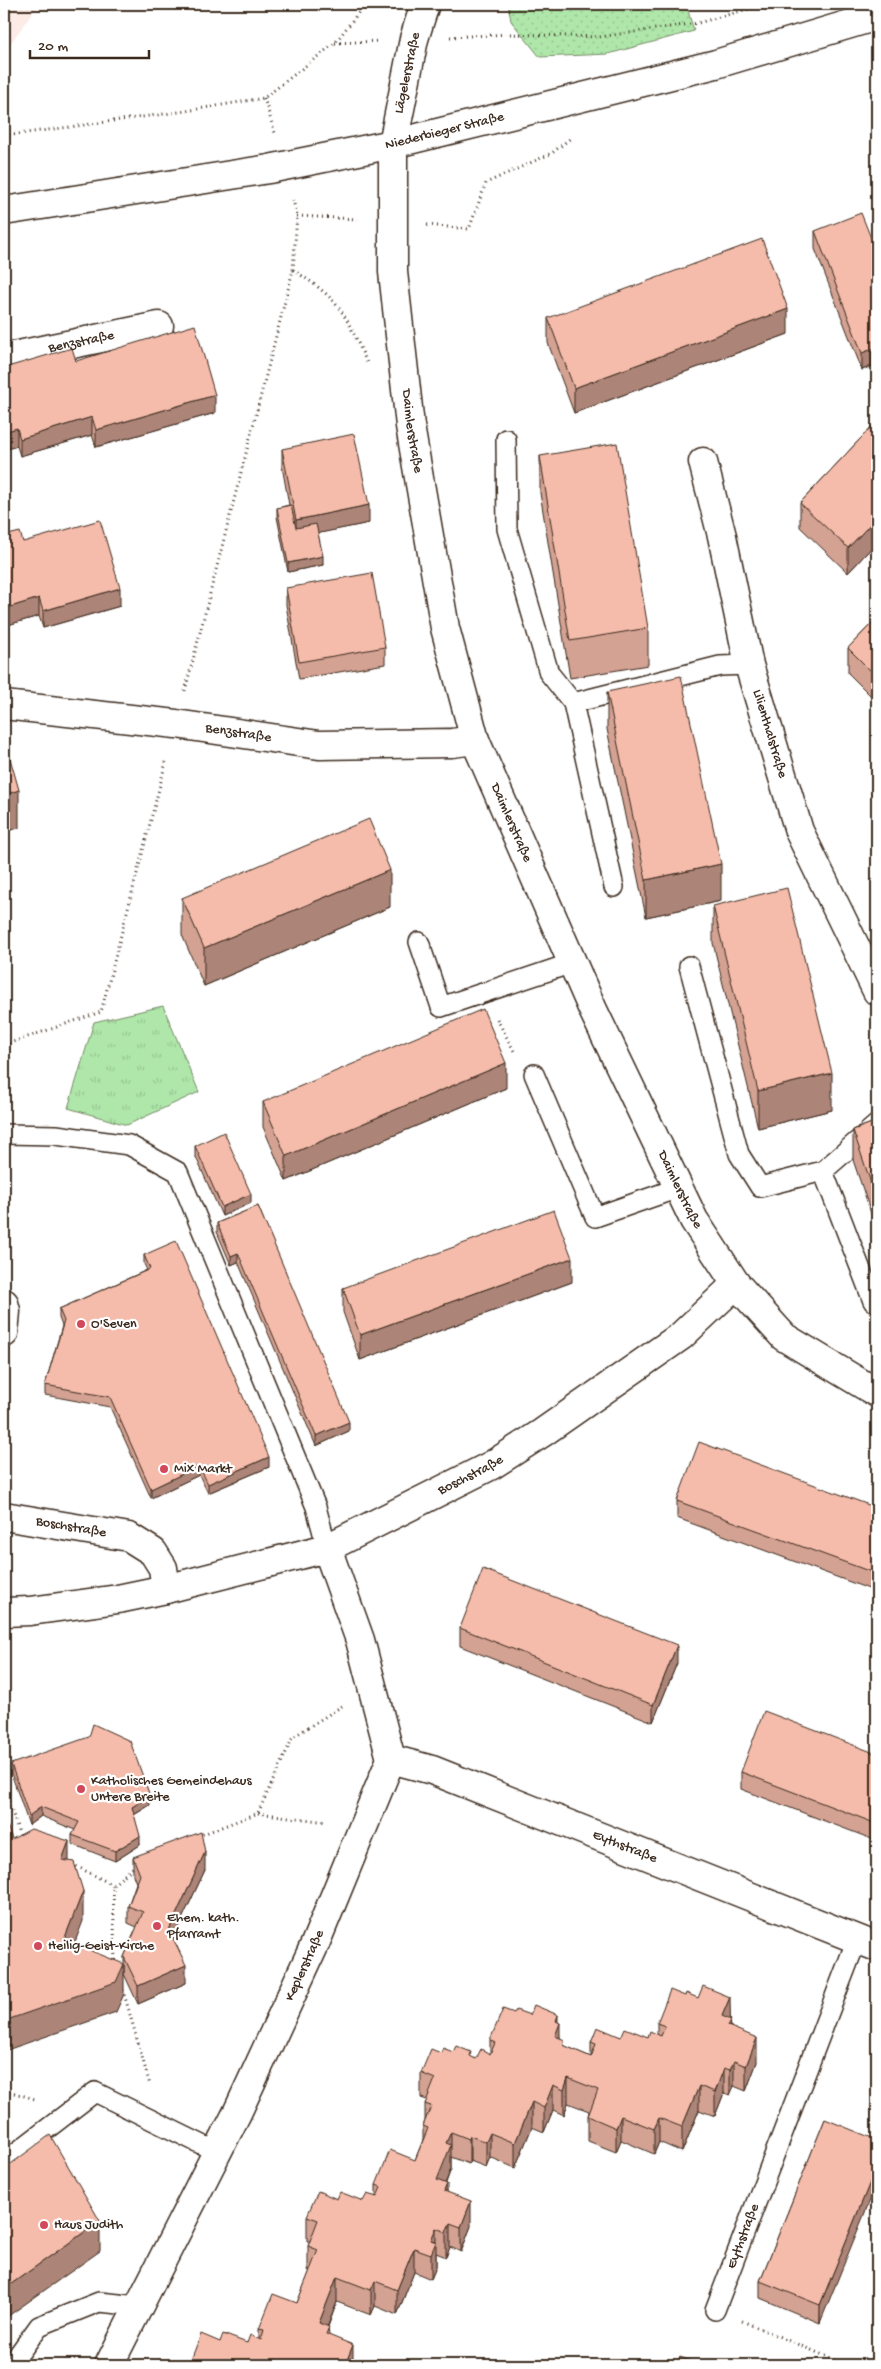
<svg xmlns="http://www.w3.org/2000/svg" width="881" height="2369" viewBox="0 0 881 2369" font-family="'Gochi Hand',sans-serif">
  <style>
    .built { fill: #fcebe6 }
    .grass { fill: url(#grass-dots); stroke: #758864 }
    .park { fill: url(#park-tufts); stroke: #758864 }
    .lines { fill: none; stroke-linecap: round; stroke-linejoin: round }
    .lane-casing { stroke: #3b2a1e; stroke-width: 22 }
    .street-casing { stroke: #3b2a1e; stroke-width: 31 }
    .secondary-casing { stroke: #3b2a1e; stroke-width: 31 }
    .path { stroke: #3b2a1e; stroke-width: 3; stroke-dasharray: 1 4; stroke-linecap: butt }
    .lane { stroke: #fff; stroke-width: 19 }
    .street { stroke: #fff; stroke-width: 28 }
    .secondary { stroke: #fff; stroke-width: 28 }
    .wall { fill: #d3a293; stroke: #3b2a1e }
    .shaded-wall { fill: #ac8478; stroke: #3b2a1e }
    .building { fill: #f5bcab; stroke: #3b2a1e }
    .poi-dot { fill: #d1495b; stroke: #fff; stroke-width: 2 }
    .labels { text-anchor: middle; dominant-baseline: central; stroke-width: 4.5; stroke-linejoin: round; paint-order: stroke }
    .street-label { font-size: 14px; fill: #3b2a1e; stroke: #fff }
    .poi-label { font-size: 14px; fill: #3b2a1e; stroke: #fff; text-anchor: start }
  </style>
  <defs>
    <pattern id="grass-dots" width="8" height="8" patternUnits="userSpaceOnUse" patternTransform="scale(1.25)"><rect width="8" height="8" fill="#afe7aa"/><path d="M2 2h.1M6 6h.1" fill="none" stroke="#97c692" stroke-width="1.8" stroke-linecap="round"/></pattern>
    <pattern id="park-tufts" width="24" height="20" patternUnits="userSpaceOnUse" patternTransform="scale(1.25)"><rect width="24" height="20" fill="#afe7aa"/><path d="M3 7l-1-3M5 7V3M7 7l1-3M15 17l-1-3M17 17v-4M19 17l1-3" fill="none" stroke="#97c692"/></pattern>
  </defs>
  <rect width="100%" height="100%" fill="#fff"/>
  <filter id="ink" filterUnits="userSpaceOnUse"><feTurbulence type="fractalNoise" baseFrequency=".02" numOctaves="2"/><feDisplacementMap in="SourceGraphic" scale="10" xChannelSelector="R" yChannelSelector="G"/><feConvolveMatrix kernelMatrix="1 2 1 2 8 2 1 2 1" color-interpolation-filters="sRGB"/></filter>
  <g filter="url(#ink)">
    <path class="built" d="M4,4H39L4,52Z"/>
    <path class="grass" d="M508,4H686L694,31L608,54L540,57L511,21Z"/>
    <path class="park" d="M163,1006L199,1092L127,1125L68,1108L94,1022Z"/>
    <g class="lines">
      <g class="lane-casing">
        <g id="lane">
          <path d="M506,439L507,529L549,673L573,703"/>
          <path d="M614,887L573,703L720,666L749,665"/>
          <path d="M419,942L441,1007L572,963"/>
          <path d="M689,966L739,1154L760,1187L823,1171L877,1124"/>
          <path d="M534,1074L595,1217L678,1188"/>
          <path d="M4,1134L56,1135L129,1145L178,1172L316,1507L327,1548"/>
          <path d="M823,1171L873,1301"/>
          <path d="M4,2162L95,2092L217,2152"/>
          <path id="s1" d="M715,2310L857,1939"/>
          <path d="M17,2365L18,2355L39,2326L99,2302L139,2306"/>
        </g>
      </g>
      <g class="street-casing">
        <g id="street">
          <path id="s2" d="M425,4L414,39L393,144V272L410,426L445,628L475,740L593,1010L694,1220L736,1284L784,1337L877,1393"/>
          <path id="s3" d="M4,358L159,326"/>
          <path id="s4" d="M703,462L722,536L749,665L799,831L877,991"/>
          <path id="s5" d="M4,705L176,724L319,745L452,743L475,740"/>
          <path d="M4,1303L6,1311L4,1333"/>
          <path id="s6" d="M4,1516L129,1537L153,1552L163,1568L166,1589"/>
          <path id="s7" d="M4,1612L30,1611L118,1599L166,1589L327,1548L492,1465L542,1433L681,1336L736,1284"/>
          <path id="s8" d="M391,1759L432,1770L877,1947"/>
          <path id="s9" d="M109,2365L237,2113L315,1944L391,1759L360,1640L327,1548"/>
        </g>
      </g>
      <g class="secondary-casing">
        <g id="secondary">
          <path id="s10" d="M4,211L269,169L393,144L716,64L877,16"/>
        </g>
      </g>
      <path class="path" d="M450,37L510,34L599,37L698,23L766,4
        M335,43L379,41
        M264,98L275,133
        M4,136L186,111L264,98L335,43L365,4
        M297,216L359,219
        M427,225L469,229L486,183L552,153L572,137
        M293,270C340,299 345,313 367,363
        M185,691L293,270L297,216L293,200
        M497,1019L514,1051
        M4,1045L101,1012L167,758
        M4,1787L20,1836L22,1837
        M258,1813L327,1822
        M198,1836L258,1813L293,1737L342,1706
        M72,1864L113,1885L115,1963
        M113,1885L136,1865
        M123,1990L150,2085
        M4,2094L14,2093L35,2099
        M742,2321L847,2365"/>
      <use href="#lane" class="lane"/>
      <use href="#street" class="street"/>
      <use href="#secondary" class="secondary"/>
    </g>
    <path class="wall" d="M815,231L877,253V364L862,370L815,249Z
      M548,318L788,334L574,413L548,343Z
      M76,361L215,413L96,447L92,435L20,456L17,446L4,450V368Z
      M877,421V542L848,573L800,527V503Z
      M282,449L369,523L318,533L323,565L288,572L277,517V508L289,505L282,466Z
      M540,456L648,628V665L570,678L540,493Z
      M4,536L23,542L120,606L43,628L39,616L4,626Z
      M286,588L385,647V664L299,679L286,605Z
      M877,618V702L848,673V648Z
      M607,692L721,901L646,917L607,729Z
      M182,898L390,907L204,986L182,935Z
      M713,906L832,1110L758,1128L713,943Z
      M506,1088L286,1181L263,1127V1102Z
      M877,1121V1231L853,1160V1130Z
      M195,1146L251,1203L222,1216L195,1155Z
      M258,1206L349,1431L316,1446L238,1262L231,1265L217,1232V1223Z
      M144,1255L269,1467L208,1493L199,1475L151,1498L110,1407L45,1395V1385L62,1326L59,1318V1309L147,1270L144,1264Z
      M572,1282L360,1360L343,1312V1288Z
      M677,1501L877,1508V1592L677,1518Z
      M460,1628L677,1663L653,1722L460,1646Z
      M877,1754V1841L741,1789V1772Z
      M11,1764L150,1805L134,1815L140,1845L115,1861L72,1844V1835L75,1830L41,1816L29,1825L11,1773Z
      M133,1857L205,1870L173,1938L186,1983L138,2004L124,1974V1957L137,1927L128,1923V1906L136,1883L133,1875Z
      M514,2013L530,2015L558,2022L560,2038L565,2046L591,2057V2042L621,2037H648L657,2034V2023L730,2020L731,2027L757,2062L746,2091L734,2086L730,2095L724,2093L715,2116L699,2110L682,2152L659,2142L654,2154L621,2140L616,2152L588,2141V2116L589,2111L568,2103L564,2115L553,2110L544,2132L532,2127L515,2168L490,2157L486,2167L470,2161L469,2164L451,2157V2169L446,2183L447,2192L471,2226L461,2252L450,2247L446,2257L436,2253V2267L431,2279L414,2272L397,2315L375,2306L371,2315L337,2302L328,2327L329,2335L353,2365H191V2360L220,2342L247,2343L259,2339V2329L297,2303L310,2271H308V2246L310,2241H307V2216L337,2199L363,2201L376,2197V2185L415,2160L423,2140V2126L425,2121V2104L427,2100L421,2098V2073L441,2053L453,2052L476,2059L490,2053V2040Z
      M825,2119L820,2323L760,2298V2281Z"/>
    <path class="shaded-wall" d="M788,309V334L574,413V388Z
      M877,347V364L862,370V353Z
      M215,395V413L96,447V430Z
      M92,417V435L20,456V439Z
      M17,428V446L4,450V432Z
      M369,505V523L296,538V520Z
      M877,517V542L848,573V548Z
      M323,556V565L288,572V563Z
      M120,588V606L43,628V611Z
      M39,598V616L4,626V609Z
      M19,790V828L4,832V795Z
      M721,864V901L646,917V880Z
      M390,870V907L204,986V948Z
      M506,1063V1088L286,1181V1156Z
      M832,1073V1110L758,1128V1091Z
      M251,1194V1203L222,1216V1207Z
      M238,1253V1262L231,1265V1256Z
      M572,1258V1282L360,1360V1335Z
      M349,1422V1431L316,1446V1436Z
      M269,1457V1467L208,1493V1484Z
      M199,1466V1475L151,1498V1489Z
      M677,1645V1663L653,1722V1705Z
      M150,1796V1805L132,1816V1807Z
      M41,1807V1816L29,1825V1816Z
      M140,1836V1845L115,1861V1851Z
      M69,1841V1872L62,1860Z
      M205,1852V1870L169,1947V1930Z
      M83,1891V1921L64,1971V1940Z
      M124,1964V1994L116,2012L4,2051V2021Z
      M186,1965V1983L138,2004V1986Z
      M730,1997L731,2045L722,2016Z
      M558,2015V2027L560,2023V2048L555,2060L556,2021Z
      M757,2038V2062L746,2091V2066Z
      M734,2061V2086L730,2095V2070Z
      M724,2068V2093L715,2116V2092Z
      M568,2078V2103L564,2115V2090Z
      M553,2085V2110L544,2132V2108Z
      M699,2086V2110L682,2152V2127Z
      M532,2102V2127L515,2168V2143Z
      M621,2116V2140L616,2152V2128Z
      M659,2118V2142L654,2154V2129Z
      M451,2132V2169L437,2204V2180L446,2143Z
      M490,2133V2157L486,2167V2142Z
      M470,2136V2161L469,2164V2139Z
      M877,2165V2183L820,2323V2305Z
      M447,2184V2208L444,2191Z
      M471,2201V2226L461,2252V2227Z
      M100,2221V2251L4,2319V2289Z
      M450,2223V2247L446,2257V2232Z
      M436,2228V2267L431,2279V2240Z
      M414,2248V2272L397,2315V2290Z
      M337,2277V2302L319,2348V2323Z
      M375,2281V2306L371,2315V2290Z
      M353,2345V2365H345Z"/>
    <path class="building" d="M861,213L877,253V347L862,353L815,231Z
      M762,239L788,309L574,388L548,318Z
      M195,325L215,395L96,430L92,417L20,439L17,428L4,432V368L72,348L76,361Z
      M877,421V517L848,548L800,503Z
      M354,434L369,505L296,520L282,449Z
      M617,443L648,628L570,641L540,456Z
      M291,505L296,528L316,524L323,556L288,563L277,508Z
      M100,520L120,588L43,611L39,598L4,609V536L20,532L23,542Z
      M372,573L385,647L299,662L286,588Z
      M877,618V677L848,648Z
      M681,676L721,864L646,880L607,692Z
      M4,737L19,790L4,795Z
      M369,819L390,870L204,948L182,898Z
      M787,888L832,1073L758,1091L713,906Z
      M483,1009L506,1063L286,1156L263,1102Z
      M877,1121V1201L853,1130Z
      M224,1132L251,1194L222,1207L195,1146Z
      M258,1206L349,1422L316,1436L238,1253L231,1256L217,1223Z
      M554,1210L572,1258L360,1335L343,1288Z
      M176,1241L269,1457L208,1484L199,1466L151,1489L110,1397L45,1385L64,1321L59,1309L150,1269L144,1255Z
      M699,1442L877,1508V1574L677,1501Z
      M483,1569L677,1645L653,1705L460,1628Z
      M764,1711L877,1754V1824L741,1772Z
      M93,1724L130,1741L150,1796L132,1807L140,1836L115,1851L72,1835L79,1822L41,1807L29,1816L11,1764L89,1737Z
      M4,1817L12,1839L31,1829L69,1841L62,1860L74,1862L83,1891L64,1940L124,1964L116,1982L4,2021Z
      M201,1832L205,1852L169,1930L186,1965L138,1986L124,1957L143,1912L128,1906L140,1875L133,1857Z
      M703,1986L730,1997L722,2016L731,2020L728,2026L757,2038L746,2066L734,2061L730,2070L724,2068L715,2092L699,2086L682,2127L659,2118L654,2129L621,2116L616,2128L588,2116L598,2090L568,2078L564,2090L553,2085L544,2108L532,2102L515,2143L490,2133L486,2142L470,2136L469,2139L451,2132L446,2143L451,2145L437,2180L447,2184L444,2191L471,2201L461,2227L450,2223L446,2232L436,2228L431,2240L436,2242L431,2254L414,2248L397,2290L375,2281L371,2290L337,2277L319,2323L329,2327L326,2334L353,2345L345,2365H203L191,2360L201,2334L220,2342L223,2334L247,2343L250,2335L261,2340L264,2330L259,2329L273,2294L297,2303L318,2250L308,2246L318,2220L307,2216L318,2191L337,2199L340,2192L363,2201L367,2194L377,2197L381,2187L376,2185L390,2150L415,2160L428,2128L423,2126L431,2106L425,2104L435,2079L421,2073L431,2049L441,2053L443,2048L453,2052L456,2046L471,2052L470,2056L476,2059L481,2049L490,2054L495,2043L490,2040L503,2009L514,2013L516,2010L530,2015L534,2005L558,2015L556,2021L560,2023L555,2036L565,2040L563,2045L591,2057L596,2044L591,2042L597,2027L621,2037L625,2028L648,2037L650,2031L661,2036L665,2026L657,2023L670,1990L685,1996L686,1993L698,1998Z
      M825,2119L877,2140V2165L820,2305L760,2281Z
      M50,2135L100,2221L4,2289V2169Z
      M680,2357L701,2365H676Z"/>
  </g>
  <g class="poi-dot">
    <circle cx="81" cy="1324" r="5"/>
    <circle cx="164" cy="1469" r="5"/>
    <circle cx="81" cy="1789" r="5"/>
    <circle cx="157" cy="1926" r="5"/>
    <circle cx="38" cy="1946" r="5"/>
    <circle cx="44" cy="2225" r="5"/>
  </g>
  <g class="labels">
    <g class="street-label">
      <text transform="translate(408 73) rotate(-78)">Lägelerstraße</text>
      <text stroke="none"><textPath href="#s10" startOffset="448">Niederbieger Straße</textPath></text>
      <text stroke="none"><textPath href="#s3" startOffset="79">Benzstraße</textPath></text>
      <text stroke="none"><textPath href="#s2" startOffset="432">Daimlerstraße</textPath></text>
      <text stroke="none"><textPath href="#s5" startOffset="236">Benzstraße</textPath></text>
      <text stroke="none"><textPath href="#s4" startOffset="280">Lilienthalstraße</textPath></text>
      <text stroke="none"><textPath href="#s2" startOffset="838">Daimlerstraße</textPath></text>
      <text stroke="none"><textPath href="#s2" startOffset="1242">Daimlerstraße</textPath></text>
      <text stroke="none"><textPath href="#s7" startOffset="491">Boschstraße</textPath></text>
      <text stroke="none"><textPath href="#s6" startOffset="68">Boschstraße</textPath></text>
      <text stroke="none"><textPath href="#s8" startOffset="250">Eythstraße</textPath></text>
      <text stroke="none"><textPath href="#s9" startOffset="445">Keplerstraße</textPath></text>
      <text stroke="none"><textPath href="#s1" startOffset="79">Eythstraße</textPath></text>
    </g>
    <g class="poi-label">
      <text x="91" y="1324">O'Seven</text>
      <text x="174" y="1469">Mix Markt</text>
      <text x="91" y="1781">Katholisches Gemeindehaus<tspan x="91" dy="16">Untere Breite</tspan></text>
      <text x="167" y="1918">Ehem. kath.<tspan x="167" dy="16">Pfarramt</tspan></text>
      <text x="48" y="1946">Heilig-Geist-Kirche</text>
      <text x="54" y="2225">Haus Judith</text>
    </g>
  </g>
  <rect width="881" height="2369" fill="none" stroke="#fff" stroke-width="20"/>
  <rect x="10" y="10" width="861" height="2349" fill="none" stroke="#3b2a1e" stroke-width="2" filter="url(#ink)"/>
  <path d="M30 50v8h119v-8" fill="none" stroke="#3b2a1e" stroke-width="2.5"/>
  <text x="38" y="50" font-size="15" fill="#3b2a1e" stroke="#ffffff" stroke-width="4" paint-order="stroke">20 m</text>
</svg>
